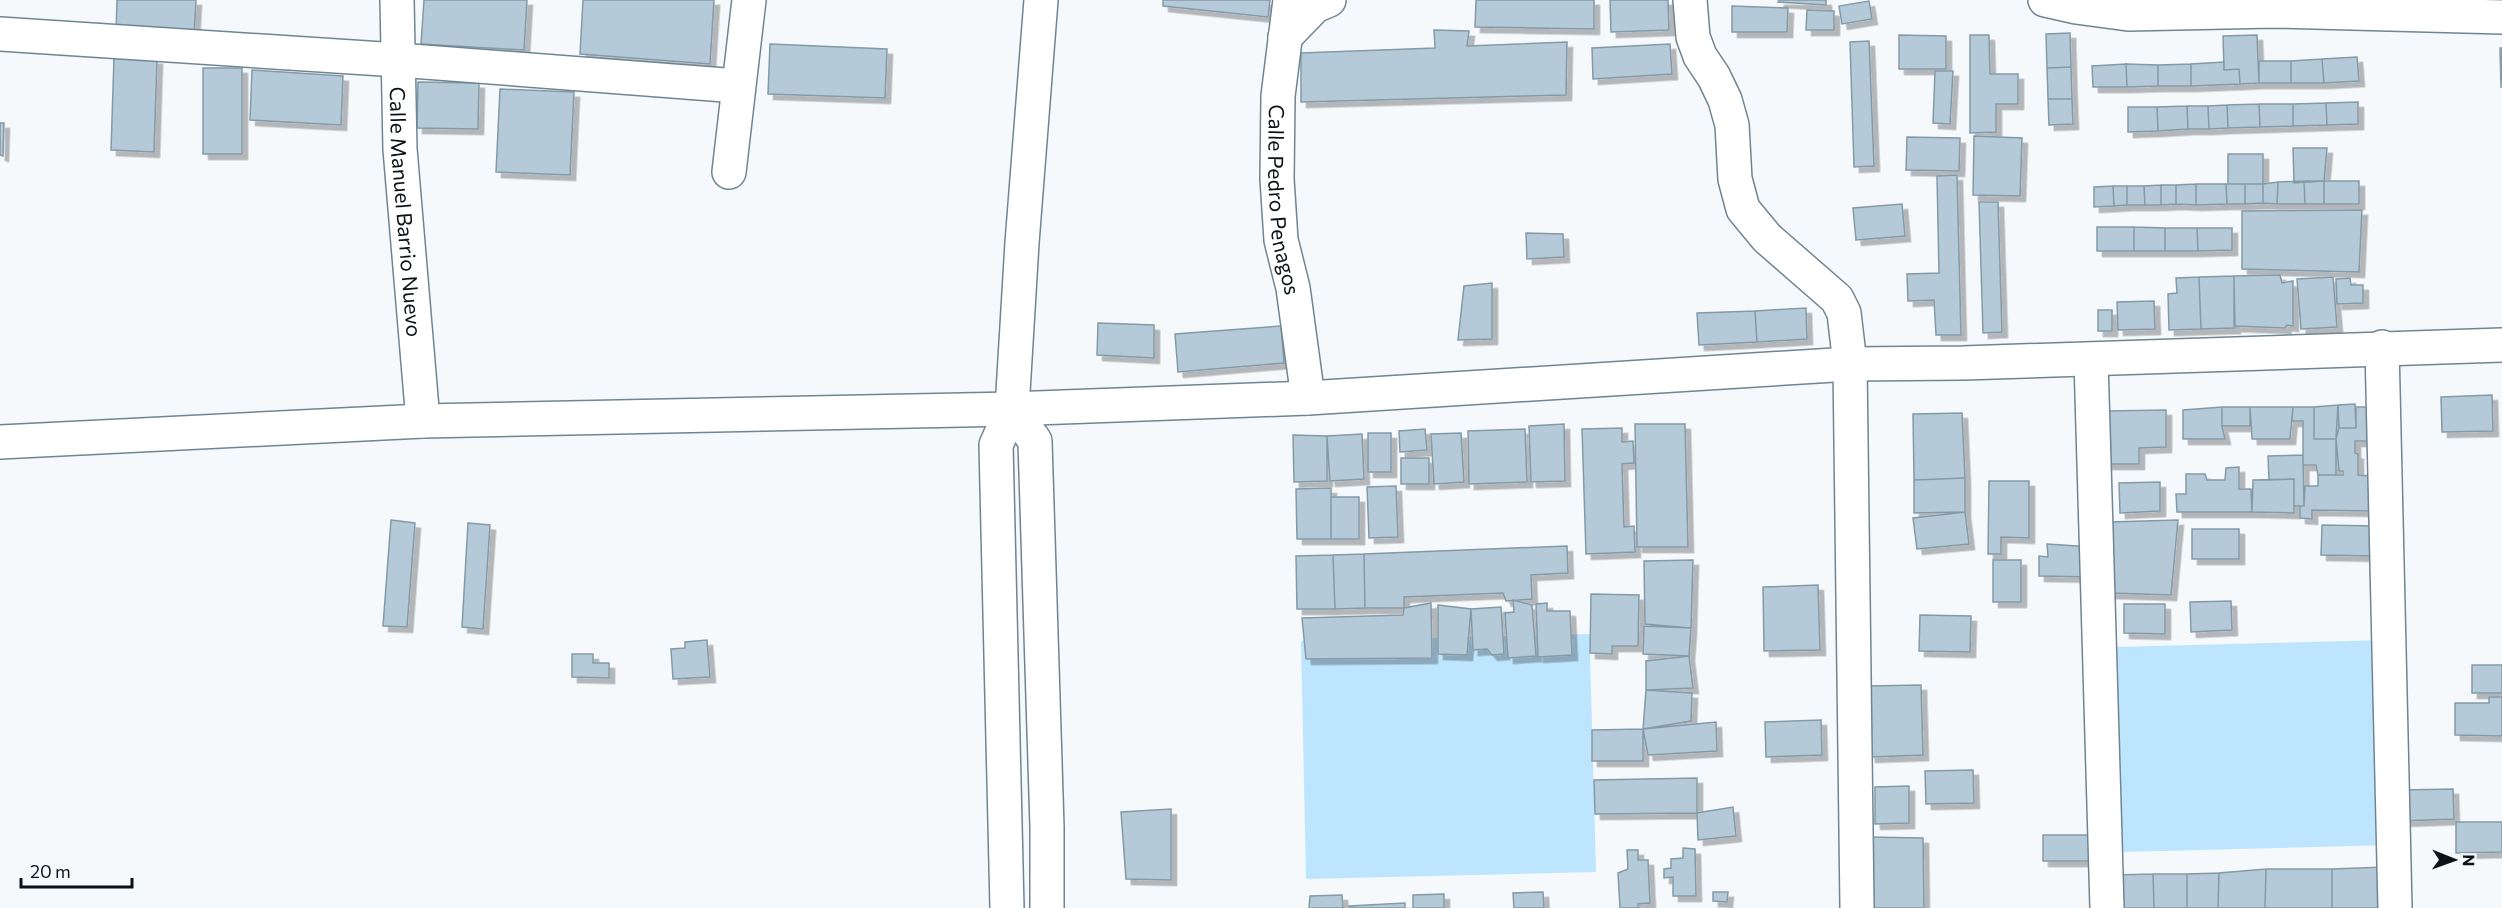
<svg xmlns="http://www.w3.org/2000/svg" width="2502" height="908" viewBox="0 0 2502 908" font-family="Commissioner,sans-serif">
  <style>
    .green { fill: #bde6fe }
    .building { fill: #b4cad8; stroke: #859aa7; stroke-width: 1.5; filter: url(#shadow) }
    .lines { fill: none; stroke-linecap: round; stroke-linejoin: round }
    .minor-casing { stroke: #708591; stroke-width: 36 }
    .minor { stroke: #fff; stroke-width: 33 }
    .labels { text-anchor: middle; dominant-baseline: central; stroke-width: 6; stroke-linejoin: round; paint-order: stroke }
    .street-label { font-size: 21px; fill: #0b1317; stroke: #f5f9fc }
  </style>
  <defs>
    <filter id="shadow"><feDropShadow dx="5.5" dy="5.5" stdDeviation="0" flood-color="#0004"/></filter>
  </defs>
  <rect width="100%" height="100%" fill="#f5f9fc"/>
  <path class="green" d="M1591,634L1590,653L1596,872L1306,879L1301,641Z
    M2387,640L2392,845L2122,852L2116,647Z"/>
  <path class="building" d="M117,0H196L194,37L116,35Z
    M424,0H527L524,50L421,44Z
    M583,0H714L710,64L580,54Z
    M1163,0H1270L1268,17L1163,6Z
    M1476,0H1594V29L1475,27Z
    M1610,0H1668L1669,30L1611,32Z
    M1779,0H1826V5L1778,2Z
    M1869,1L1872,19L1842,24L1839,6Z
    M1732,6L1788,8L1787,32H1732Z
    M1807,10L1834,11V30H1806Z
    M1434,30L1469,31L1467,46L1567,42L1566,95L1301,102V53L1435,48Z
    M2070,33L2071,67L2047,68L2046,34Z
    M1899,35L1946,36V69H1899Z
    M1970,35H1989L1990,74H2018V104H1996V132L1970,133Z
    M2257,35L2259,83L2240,84L2239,69L2224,70L2223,36Z
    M1869,41L1874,166L1854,167L1850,42Z
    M770,44L887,49L885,98L768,94Z
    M1670,44L1672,74L1593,79L1592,48Z
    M2500,48H2502L2501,88Z
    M2357,57L2359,81L2324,83L2322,59Z
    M114,58L157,59L154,152L111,150Z
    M2322,59L2324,83H2291V61Z
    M2259,61H2291V83H2259Z
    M2224,62V70L2239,69L2240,84L2191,86V64Z
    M2126,64L2127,87H2093L2092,66Z
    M2126,64L2158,65V86L2127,87Z
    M2191,64V86H2158V65Z
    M2071,67L2072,99H2048L2047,68Z
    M203,68H242V154H203Z
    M252,70L343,76L341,125L250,120Z
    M1935,71H1953L1950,124L1933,123Z
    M418,82L479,83L478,129L417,128Z
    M500,89L574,92L570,175L496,172Z
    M2048,99H2072L2073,124L2049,125Z
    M2358,102V124L2327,125L2326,103Z
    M2326,103L2327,125L2293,126V104Z
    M2259,104H2293V126L2260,127Z
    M2259,104L2260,127L2228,128L2227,105Z
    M2227,105L2228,128L2209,129L2208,106Z
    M2187,106H2208L2209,129H2188Z
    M2187,106L2188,129L2158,131L2157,107Z
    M2128,107H2157L2158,131L2128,132Z
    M0,123H4L3,156L0,155Z
    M1974,136L2022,138L2020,196L1973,195Z
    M1907,137L1960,138L1959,171L1906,170Z
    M2293,148H2327L2324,181L2294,183Z
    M2228,154H2263V184H2228Z
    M1957,175L1961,335H1936L1934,300L1908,301L1907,274L1939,273L1937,176Z
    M2304,181L2305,204H2277L2278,182Z
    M2304,181H2324V204H2305Z
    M2324,181H2359V204H2324Z
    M2278,182L2277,204L2263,203V184Z
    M2196,184H2226L2227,204L2196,205Z
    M2196,184V205L2176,204V185Z
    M2226,184H2245V204H2227Z
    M2245,184H2263V203L2245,204Z
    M2161,185H2176V204L2161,205Z
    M2161,185V205H2145L2144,186Z
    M2113,186H2127V205L2114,206Z
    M2113,186L2114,206L2094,207V187Z
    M2127,186H2144L2145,205H2127Z
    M1979,202H1998L2002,332L1983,333Z
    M1902,204L1905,236L1856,240L1853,208Z
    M2362,210L2359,272L2242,269V211Z
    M2097,227H2134V251H2097Z
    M2134,227L2165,228V251H2134Z
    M2165,228H2197L2198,251H2165Z
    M2197,228H2232V250L2198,251Z
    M1526,233L1563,234L1564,257L1527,259Z
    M2280,275L2282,283L2293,281V326L2287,325L2285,328L2234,326V276Z
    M2234,276L2235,328L2201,329L2199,277Z
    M2199,277L2201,329L2169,330L2168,294L2177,293L2176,278Z
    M2333,277L2337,327L2301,329L2297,279Z
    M2350,278L2351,285H2363V303L2337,304L2336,279Z
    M1492,283V339L1458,340L1464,286Z
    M2154,301L2155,329L2118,330L2117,302Z
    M1806,308L1807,339L1757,342L1755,311Z
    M2098,310H2112V331H2098Z
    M1755,311L1757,342L1699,345L1697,313Z
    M1098,323L1154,325V358L1097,355Z
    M1281,326L1284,363L1178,372L1175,334Z
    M2492,395L2493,431L2442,432L2441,397Z
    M2355,404L2356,428H2339L2338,405Z
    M2338,405L2336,439H2314V407Z
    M2222,407V426L2225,439H2183V410Z
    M2222,407H2250V426H2222Z
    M2250,407H2293L2290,439H2252Z
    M2293,407H2314V439H2336V475H2318L2316,465H2303V421H2292Z
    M2356,407H2371L2370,441H2355V453L2358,454V475L2371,476L2370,511L2312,510V519L2300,518V506H2304L2305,486H2318V475H2343V471H2339L2336,439L2339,428H2356Z
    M2166,410V447L2139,448V464H2104V411Z
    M1962,413L1965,478L1914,480L1913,414Z
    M1564,424L1565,481L1531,482L1529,426Z
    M1635,424H1685L1688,547H1637Z
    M1622,428V442L1633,441L1634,463L1622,464L1624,527L1634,526L1635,552L1586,554L1582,429Z
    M1425,429L1427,450L1400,452L1399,431Z
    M1525,429L1527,482L1469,484L1468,431Z
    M1368,433H1391V472H1368Z
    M1461,433L1464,482L1434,484L1431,434Z
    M1362,434L1364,479L1330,481L1327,436Z
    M1293,435L1327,436V481L1294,482Z
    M2303,455L2304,506H2294V479L2269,480L2268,456Z
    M1401,458H1429V484H1401Z
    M2239,467V489H2251L2252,512H2177L2176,494H2186V474H2205L2207,480H2225L2226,468Z
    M1965,478V512L1914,513V480Z
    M2294,479V513L2252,512L2253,480Z
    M1989,481H2029V538L2001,537V554H1988Z
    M2160,482V511L2120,513L2119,483Z
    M1396,486L1398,537L1369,538L1367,487Z
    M1331,488V539H1297L1296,489Z
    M1331,497H1359V539H1331Z
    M1965,512L1969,544L1917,549L1913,518Z
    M391,520L415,523L407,627L383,626Z
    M2178,520L2171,595L2109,593V522Z
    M468,523L490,525L483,629L462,627Z
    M2322,525L2374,526V556L2321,555Z
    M2192,529H2239V559H2192Z
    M2047,544L2092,547V577L2039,576V556L2048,557Z
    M1567,546L1568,573L1531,575L1532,599L1506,601L1503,593L1404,597V608H1365L1364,554Z
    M1364,554L1365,608L1335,609L1333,555Z
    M1333,555L1335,609H1297L1296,556Z
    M1693,560L1691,628L1645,624L1644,561Z
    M1993,560H2021V602H1993Z
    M1818,585L1820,650L1764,651L1763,587Z
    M1591,594L1639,595L1638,646H1612V654L1590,653Z
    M1513,600L1532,605L1536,656L1508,658L1505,613L1514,612Z
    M2231,601L2232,630L2191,632L2190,602Z
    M1431,603L1432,658L1306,659L1302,618L1403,615L1404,608Z
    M1547,603V611H1570L1572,655L1538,657L1536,604Z
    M2124,604H2165V634L2124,633Z
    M1438,605L1471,609L1467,655L1438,654Z
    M1501,607L1504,654L1492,655L1487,649L1473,650L1471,609Z
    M1920,615L1971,616L1970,652L1919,651Z
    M1644,626L1691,628L1689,656L1643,654Z
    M707,640L710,677L673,679L671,649L685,648V642Z
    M572,654H593V663H609V678L572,677Z
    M1689,656L1693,688L1646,690V661Z
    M2472,665H2502V693H2472Z
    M1921,685L1923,755L1870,757L1868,686Z
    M1646,690L1692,693L1691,721L1643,729Z
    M2489,697H2502V736L2455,735V703H2489Z
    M1821,720L1822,755L1766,757L1765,722Z
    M1716,722L1717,751L1648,755L1643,729Z
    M1643,729V761H1592V730Z
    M1973,770L1974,803L1926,804L1925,771Z
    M1697,778V813L1595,814L1594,780Z
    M1909,786V823L1875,824V787Z
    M2453,789L2454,819L2401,821V790Z
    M1733,807L1736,836L1698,840L1697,813Z
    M1171,809V880L1126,879L1121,812Z
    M2456,822H2502V852L2456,853Z
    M2043,835H2099V861H2043Z
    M1868,837L1923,838L1924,908H1870Z
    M1683,848L1695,849L1696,896H1673V877L1664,878V869L1671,868V859L1683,858Z
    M1627,850H1638V860H1648L1650,903L1638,904V908H1620L1618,873L1628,869Z
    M2385,867L2384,908H2332V869Z
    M2266,869H2332V908H2265Z
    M2266,869L2265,908H2218L2219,873Z
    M2219,873L2218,908H2187V874Z
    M2153,874H2187V908H2154Z
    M2153,874L2154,908H2116L2115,875Z
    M1543,892L1544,908H1514L1513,893Z
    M1713,892H1728L1727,902L1713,901Z
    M1444,894V908H1413V895Z
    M1342,895L1343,908H1309L1310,896Z
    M1405,903V908H1349V906Z"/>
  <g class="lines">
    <g class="minor-casing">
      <g id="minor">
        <path id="s1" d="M397,0L400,149L423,421"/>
        <path id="s2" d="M1290,0L1278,96L1277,179L1281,240L1293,288L1308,398"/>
        <path d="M1690,0L1693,37L1700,56L1714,77L1725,100L1732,125L1735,179L1743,209L1767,238L1837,299L1844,313L1850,364L1857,908"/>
        <path d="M2045,0L2076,7L2128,14L2274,11L2502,17"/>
        <path d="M0,34L398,60L738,86"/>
        <path d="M1285,37L1315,6L1329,0"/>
        <path d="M729,172L749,0"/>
        <path d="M2382,347L2395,908"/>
        <path d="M2091,360L2107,908"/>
        <path d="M1012,409L1035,441L1047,827V908"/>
        <path d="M0,442L423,421L1012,409L1308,398L1850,364L1963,363L2502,345"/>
        <path d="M1007,908L996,445L1012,409L1022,243L1041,0"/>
      </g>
    </g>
    <use href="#minor" class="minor"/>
  </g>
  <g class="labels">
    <g class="street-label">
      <text stroke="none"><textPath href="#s2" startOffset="201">Calle Pedro Penagos</textPath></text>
      <text stroke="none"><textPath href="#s1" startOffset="212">Calle Manuel Barrio Nuevo</textPath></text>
    </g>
  </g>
  <g transform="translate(2454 860) rotate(91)" stroke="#f5f9fc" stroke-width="4.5" paint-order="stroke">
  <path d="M0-4.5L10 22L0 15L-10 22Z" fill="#0b1317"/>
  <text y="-9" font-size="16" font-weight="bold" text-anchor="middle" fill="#0b1317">N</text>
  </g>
  <path d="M21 878v9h111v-9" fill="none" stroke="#0b1317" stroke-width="3"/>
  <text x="30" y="878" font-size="18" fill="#0b1317" stroke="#f5f9fc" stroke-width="4.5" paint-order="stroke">20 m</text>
</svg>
